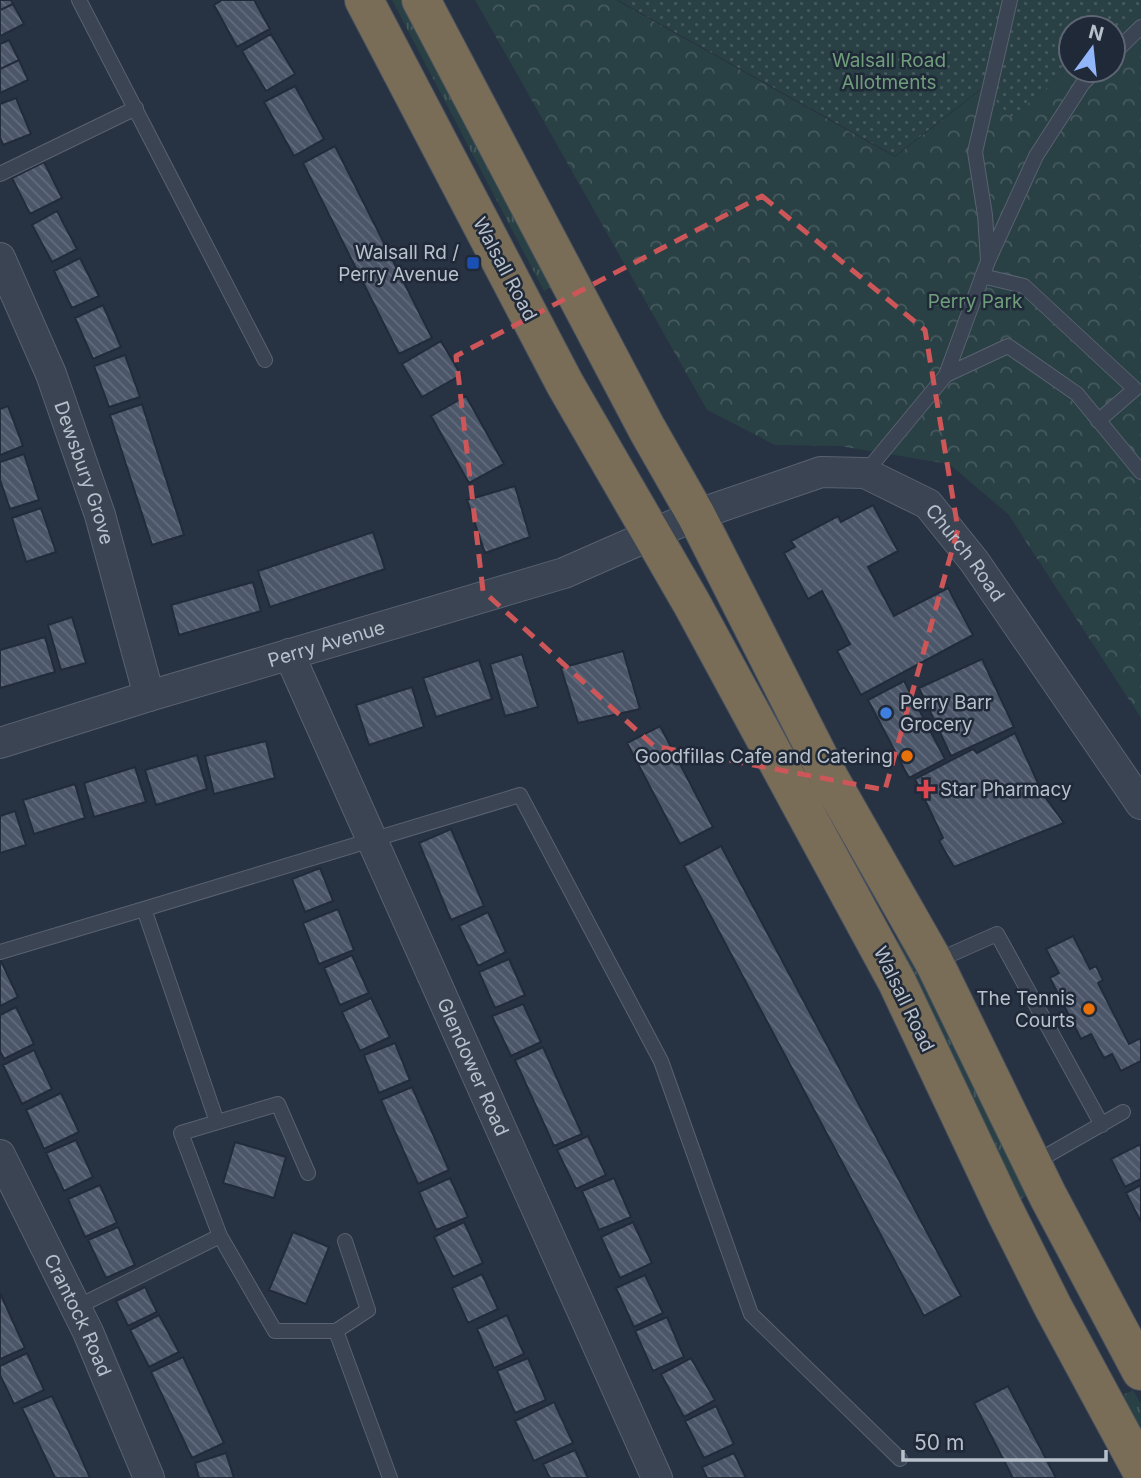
<svg xmlns="http://www.w3.org/2000/svg" width="1141" height="1478" viewBox="0 0 1141 1478" font-family="Inter,sans-serif">
  <style>
    .grass { fill: url(#grass-tufts) }
    .park { fill: url(#park-crowns) }
    .garden { fill: url(#garden-dots) }
    .building { fill: url(#building-back-hatch); stroke: #222b3a; stroke-width: 2 }
    .lines { fill: none; stroke-linecap: round; stroke-linejoin: round }
    .lane-casing { stroke: #596270; stroke-width: 16 }
    .street-casing { stroke: #596270; stroke-width: 32 }
    .highway-casing { stroke: #464f5d; stroke-width: 40 }
    .lane { stroke: #3b4453; stroke-width: 14 }
    .street { stroke: #3b4453; stroke-width: 30 }
    .highway { stroke: #796d58; stroke-width: 38 }
    .marked { fill: none; stroke: #cd5659; stroke-width: 5; stroke-dasharray: 14 9; stroke-linejoin: round }
    .transit-dot { fill: #1a4fb4; stroke: #202938; stroke-width: 2.5 }
    .shop-dot { fill: #3f7fe0; stroke: #202938; stroke-width: 2.5 }
    .food-dot { fill: #e8710a; stroke: #202938; stroke-width: 2.5 }
    .health-dot { fill: #e0444e; stroke: #202938; stroke-width: 2.5 }
    .labels { text-anchor: middle; dominant-baseline: central; stroke-width: 5; stroke-linejoin: round; paint-order: stroke }
    .park-label { font-size: 19px; fill: #6f9e7b; stroke: #202938 }
    .poi-label { font-size: 19px; fill: #b8c0cc; stroke: #202938; text-anchor: end }
    .street-label { font-size: 19px; fill: #b8c0cc; stroke: #202938 }
  </style>
  <defs>
    <pattern id="grass-tufts" width="24" height="20" patternUnits="userSpaceOnUse" patternTransform="scale(1.75)"><rect width="24" height="20" fill="#294044"/><path d="M3 7l-1-3M5 7V3M7 7l1-3M15 17l-1-3M17 17v-4M19 17l1-3" fill="none" stroke="#465a5e"/></pattern>
    <pattern id="park-crowns" width="20" height="18" patternUnits="userSpaceOnUse" patternTransform="scale(1.75)"><rect width="20" height="18" fill="#294044"/><path d="M2 6a3 3 0 1 1 6 0M12 15a3 3 0 1 1 6 0" fill="none" stroke="#465a5e"/></pattern>
    <pattern id="garden-dots" width="8" height="8" patternUnits="userSpaceOnUse" patternTransform="scale(1.75)"><rect width="8" height="8" fill="#294044"/><path d="M2 2h.1M6 6h.1" fill="none" stroke="#465a5e" stroke-width="1.8" stroke-linecap="round"/></pattern>
    <pattern id="building-back-hatch" width="6" height="6" patternUnits="userSpaceOnUse" patternTransform="scale(1.75)"><rect width="6" height="6" fill="#4b5669"/><path d="M-1 5l2 2M0 0l6 6M5-1l2 2" fill="none" stroke="#636c7d"/></pattern>
  </defs>
  <rect width="100%" height="100%" fill="#273243"/>
  <path class="grass" d="M392,0H408L559,282L544,291Z
    M895,920L1030,1194L1019,1200L899,951Z
    M1133,1390L1141,1404V1434L1121,1396Z"/>
  <path class="park" d="M475,0H616L895,157L984,87L1011,117L1071,68V70H1113V33L1141,10V718L1008,514L949,464L839,446L775,445L707,410Z"/>
  <path class="garden" d="M618,0H1141V10L1113,33V28H1071V68L1011,117L983,87L895,156Z"/>
  <path class="building" d="M0,0H11L13,4L0,10Z
    M222,0H254L270,29L237,47L214,5Z
    M13,4L24,24L0,36V10Z
    M271,34L295,74L266,91L242,51Z
    M9,40L19,60L0,69V44Z
    M19,60L28,80L0,93V69Z
    M295,86L324,139L294,156L264,102Z
    M16,98L31,134L3,145L0,137V104Z
    M335,146L432,338L399,354L303,163Z
    M44,162L62,198L30,214L12,178Z
    M57,211L77,249L52,262L32,225Z
    M80,258L99,296L72,308L54,271Z
    M103,305L121,347L93,359L75,318Z
    M441,341L461,375L422,397L402,364Z
    M125,355L140,397L109,407L94,366Z
    M466,396L504,464L469,483L431,416Z
    M142,404L184,535L152,545L110,415Z
    M8,406L23,446L0,455V409Z
    M24,454L39,500L10,509L0,480V462Z
    M515,486L530,537L485,553L467,500Z
    M873,505L898,551L868,567L894,616L948,588L973,635L861,695L837,651L850,644L822,591L808,599L784,553L795,547L791,541L838,516L841,522Z
    M41,508L56,552L26,562L12,518Z
    M373,532L385,569L270,607L258,571Z
    M253,582L261,611L179,635L171,605Z
    M72,617L86,663L61,670L48,625Z
    M45,637L55,672L0,688V650Z
    M623,651L640,709L578,723L561,668Z
    M522,654L538,707L505,716L490,664Z
    M982,659L1014,727L951,756L919,688Z
    M479,660L492,699L436,717L423,678Z
    M904,681L945,759L909,778L868,700Z
    M412,687L424,727L369,745L356,705Z
    M660,726L713,827L680,844L627,743Z
    M1015,733L1043,794L1064,823L954,867L939,841L943,838L915,779L973,749L977,753Z
    M266,741L275,778L214,794L205,756Z
    M197,755L207,789L156,805L145,770Z
    M135,767L146,802L94,817L84,783Z
    M75,784L85,818L34,834L23,800Z
    M15,811L26,845L0,853V816Z
    M451,829L484,906L451,920L419,843Z
    M721,846L961,1296L924,1316L684,866Z
    M320,868L333,901L305,912L292,879Z
    M338,909L354,950L319,964L303,923Z
    M488,912L506,952L478,966L459,926Z
    M1073,936L1090,969L1096,966L1103,980L1098,983L1129,1044L1141,1038V1061L1121,1071L1112,1054L1104,1058L1091,1034L1081,1039L1050,978L1059,973L1046,949Z
    M352,955L369,993L340,1005L324,968Z
    M0,959L18,997L0,1006Z
    M509,959L525,995L495,1008L479,972Z
    M371,998L390,1037L360,1051L342,1012Z
    M523,1004L541,1042L511,1056L492,1016Z
    M16,1007L34,1044L4,1059L0,1051V1015Z
    M395,1043L410,1080L379,1093L364,1055Z
    M543,1047L582,1134L554,1146L515,1060Z
    M34,1050L52,1089L22,1104L3,1065Z
    M412,1087L449,1170L418,1184L381,1100Z
    M61,1093L79,1132L44,1149L26,1110Z
    M588,1136L606,1175L576,1189L557,1150Z
    M76,1140L93,1177L64,1191L46,1153Z
    M235,1142L286,1157L274,1198L223,1183Z
    M1141,1144V1179L1125,1187L1111,1159Z
    M450,1178L468,1217L436,1230L419,1192Z
    M614,1178L631,1217L599,1230L582,1191Z
    M100,1185L117,1223L85,1237L68,1199Z
    M1141,1185V1222L1126,1193Z
    M464,1222L483,1263L453,1277L434,1237Z
    M633,1222L652,1263L620,1278L601,1237Z
    M118,1227L135,1265L106,1278L88,1240Z
    M293,1232L329,1247L306,1304L269,1290Z
    M482,1274L498,1309L468,1323L452,1288Z
    M645,1275L663,1313L634,1327L616,1288Z
    M145,1287L157,1312L128,1326L116,1301Z
    M0,1293L25,1348L0,1359Z
    M159,1315L179,1352L149,1367L130,1330Z
    M507,1315L524,1354L494,1368L477,1329Z
    M667,1317L684,1357L653,1371L635,1331Z
    M27,1353L44,1390L14,1404L0,1375V1366Z
    M183,1357L224,1443L192,1458L151,1372Z
    M528,1358L546,1400L515,1413L497,1371Z
    M691,1358L715,1400L684,1417L661,1374Z
    M1008,1386L1056,1478H1013L974,1403Z
    M52,1396L79,1453L90,1478H55L22,1408Z
    M554,1402L573,1443L534,1461L515,1421Z
    M716,1406L734,1444L704,1458L685,1421Z
    M575,1450L588,1478H550L543,1464Z
    M226,1453L234,1478H199L195,1463Z
    M734,1453L746,1478H707L702,1467Z"/>
  <g class="lines">
    <g class="lane-casing">
      <path id="lane" d="M79,0L265,360
        M1113,54L1141,27
        M0,174L136,108
        M988,260L985,215L975,152L1010,0
        M982,276L1024,286L1135,389L1098,421
        M946,375L1008,346L1077,394L1141,472
        M865,473L946,375L988,261L1036,156L1083,83L1096,70
        M144,909L520,795L661,1061L751,1314L900,1459
        M0,952L144,909L217,1122
        M936,961L997,934L1102,1125
        M1034,1163L1123,1112
        M220,1236L181,1133L278,1104L308,1173
        M345,1241L368,1310L336,1331L390,1478
        M75,1308L220,1236L275,1331H336"/>
    </g>
    <g class="street-casing">
      <g id="street">
        <path id="s1" d="M0,258L51,374L100,515L149,696"/>
        <path id="s2" d="M289,654L657,1478"/>
        <path id="s3" d="M0,743L149,696L564,573L696,515L821,472L865,473L928,504L974,561L1141,804"/>
        <path id="s4" d="M0,1155L88,1332L149,1478"/>
      </g>
    </g>
    <g class="highway-casing">
      <path id="highway" d="M364,0L565,384L692,604L897,982L1005,1211L1053,1307L1141,1470
        M421,0L647,429L696,515L831,781L934,962L1048,1196L1141,1371"/>
    </g>
    <use href="#lane" class="lane"/>
    <use href="#street" class="street"/>
    <use href="#highway" class="highway"/>
  </g>
  <path class="marked" d="M762,196L925,330L958,529L885,790L654,746L483,591L456,356Z"/>
  <rect class="transit-dot" x="466" y="256" width="14" height="14" rx="3.5"/>
  <circle class="shop-dot" cx="886" cy="713" r="7"/>
  <g class="food-dot">
    <circle cx="907" cy="756" r="7"/>
    <circle cx="1089" cy="1009" r="7"/>
  </g>
  <path class="health-dot" d="M922.5 778.5h7v7h7v7h-7v7h-7v-7h-7v-7h7z"/>
  <g class="labels">
    <g class="park-label">
      <text x="889" y="60">Walsall Road<tspan x="889" dy="22">Allotments</tspan></text>
      <text x="975" y="301">Perry Park</text>
    </g>
    <g class="poi-label">
      <text x="459" y="252">Walsall Rd /<tspan x="459" dy="22">Perry Avenue</tspan></text>
      <text x="900" y="702" text-anchor="start">Perry Barr<tspan x="900" dy="22">Grocery</tspan></text>
      <text x="893" y="756">Goodfillas Cafe and Catering</text>
      <text x="940" y="789" text-anchor="start">Star Pharmacy</text>
      <text x="1075" y="998">The Tennis<tspan x="1075" dy="22">Courts</tspan></text>
    </g>
    <g class="street-label">
      <text transform="translate(505 269) rotate(62)">Walsall Road</text>
      <text stroke="none"><textPath href="#s1" startOffset="231">Dewsbury Grove</textPath></text>
      <text stroke="none"><textPath href="#s3" startOffset="1041">Church Road</textPath></text>
      <text stroke="none"><textPath href="#s3" startOffset="341">Perry Avenue</textPath></text>
      <text transform="translate(904 999) rotate(64)">Walsall Road</text>
      <text stroke="none"><textPath href="#s2" startOffset="452">Glendower Road</textPath></text>
      <text stroke="none"><textPath href="#s4" startOffset="178">Crantock Road</textPath></text>
    </g>
  </g>
  <g transform="translate(1092 49) rotate(15)"><circle r="33" fill="#202938" stroke="#5d6573" stroke-width="2"/>
  <path d="M0-5L12 26L0 18L-12 26Z" fill="#91b6f9"/>
  <text y="-10" font-size="19" font-weight="bold" text-anchor="middle" fill="#b8c0cc">N</text>
  </g>
  <path d="M903 1450v10h203v-10" fill="none" stroke="#b8c0cc" stroke-width="3.5"/>
  <text x="914" y="1450" font-size="21" fill="#b8c0cc" stroke="#202938" stroke-width="5" paint-order="stroke">50 m</text>
</svg>
